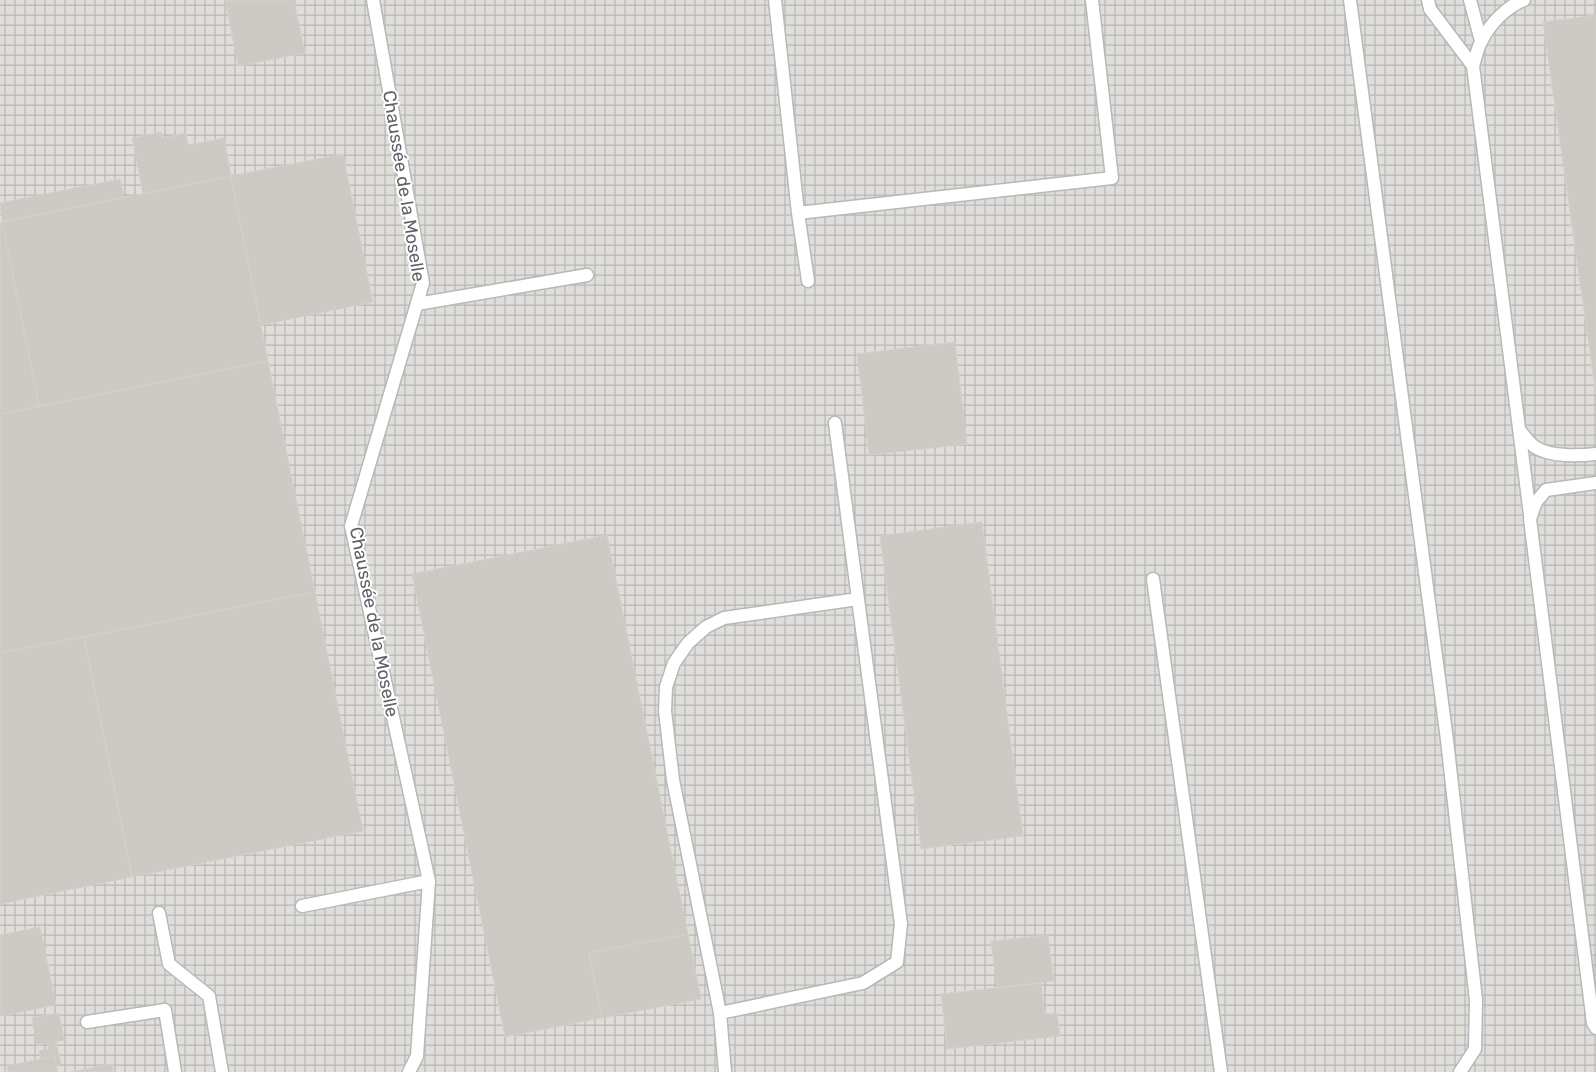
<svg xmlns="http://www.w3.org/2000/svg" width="1596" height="1072" viewBox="0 0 1596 1072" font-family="Rubik,sans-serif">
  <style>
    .industrial { fill: url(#industrial-grid) }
    .building { fill: #cccac5; stroke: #d6d1c6 }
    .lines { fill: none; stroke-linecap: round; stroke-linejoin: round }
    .service-casing { stroke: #b5b8bc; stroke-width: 15 }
    .service { stroke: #fff; stroke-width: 12 }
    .labels { text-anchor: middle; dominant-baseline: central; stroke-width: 4; stroke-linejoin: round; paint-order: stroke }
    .street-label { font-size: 18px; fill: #5f6368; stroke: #fff }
  </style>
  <defs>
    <pattern id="industrial-grid" width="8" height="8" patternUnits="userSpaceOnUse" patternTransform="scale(1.25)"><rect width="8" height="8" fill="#e0deda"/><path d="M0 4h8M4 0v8" fill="none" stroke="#b9b8b5"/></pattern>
  </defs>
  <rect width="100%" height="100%" fill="#f1efe8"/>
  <path class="industrial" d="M0,0H1596V1072H0Z"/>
  <path class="building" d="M225,0H294L305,53L238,66Z
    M1596,15V395L1543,22Z
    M161,132L163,138L186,133L188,145L224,138L231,176L143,194L132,138Z
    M343,154L373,302L261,325L231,176Z
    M231,176L268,361L39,406L2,222Z
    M120,179L124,197L2,222L0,203Z
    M2,222L39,406L0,414V223Z
    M955,342L967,444L869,455L857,354Z
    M268,361L315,592L0,653V414Z
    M982,522L1023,836L921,849L880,536Z
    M607,535L688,934L589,953L602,1018L505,1037L412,574Z
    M315,592L363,831L132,877L84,637Z
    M84,637L132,877L0,904V653Z
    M40,927L56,1005L0,1016V935Z
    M688,934L701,999L602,1018L589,953Z
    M1048,935L1054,981L997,988L991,941Z
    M1041,983L1045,1014L1057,1013L1060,1036L947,1049L941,994Z
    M59,1013L64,1040L56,1042L61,1064L56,1066L54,1056L41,1059L39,1051L49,1049L48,1043L37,1045L32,1018Z
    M54,1056L58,1072H8L7,1066Z
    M112,1064L113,1072H70Z"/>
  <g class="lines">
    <g class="service-casing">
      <path id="service" d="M373,0L423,283L351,526L429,881L417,1056L409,1072
        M775,0L798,213L808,281
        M1350,0L1447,740L1476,1000L1475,1049L1460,1072
        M1428,0L1430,9L1473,66
        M1470,0L1481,41
        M1524,0C1507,6 1490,24 1482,40C1477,48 1476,58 1473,66L1530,515
        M798,213L1112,178L1092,0
        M417,304L587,275
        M835,423L858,599
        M1519,430C1524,435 1529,443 1535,447C1550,457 1579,456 1596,454
        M1596,483L1546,490L1536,502L1530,519L1593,1023L1596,1028
        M1153,579L1221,1072
        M302,906L429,881
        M159,913L169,964L209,996L222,1072
        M720,1013L863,983L897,962L901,924L858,599L724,618L706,627L688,643L674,663L666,687L665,711L673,780L720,1013L725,1072
        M87,1022L165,1010L175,1072"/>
    </g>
    <use href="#service" class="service"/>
  </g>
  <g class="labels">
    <g class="street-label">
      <text transform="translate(404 186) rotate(81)">Chaussée de la Moselle</text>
      <text transform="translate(374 622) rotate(79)">Chaussée de la Moselle</text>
    </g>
  </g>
</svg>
